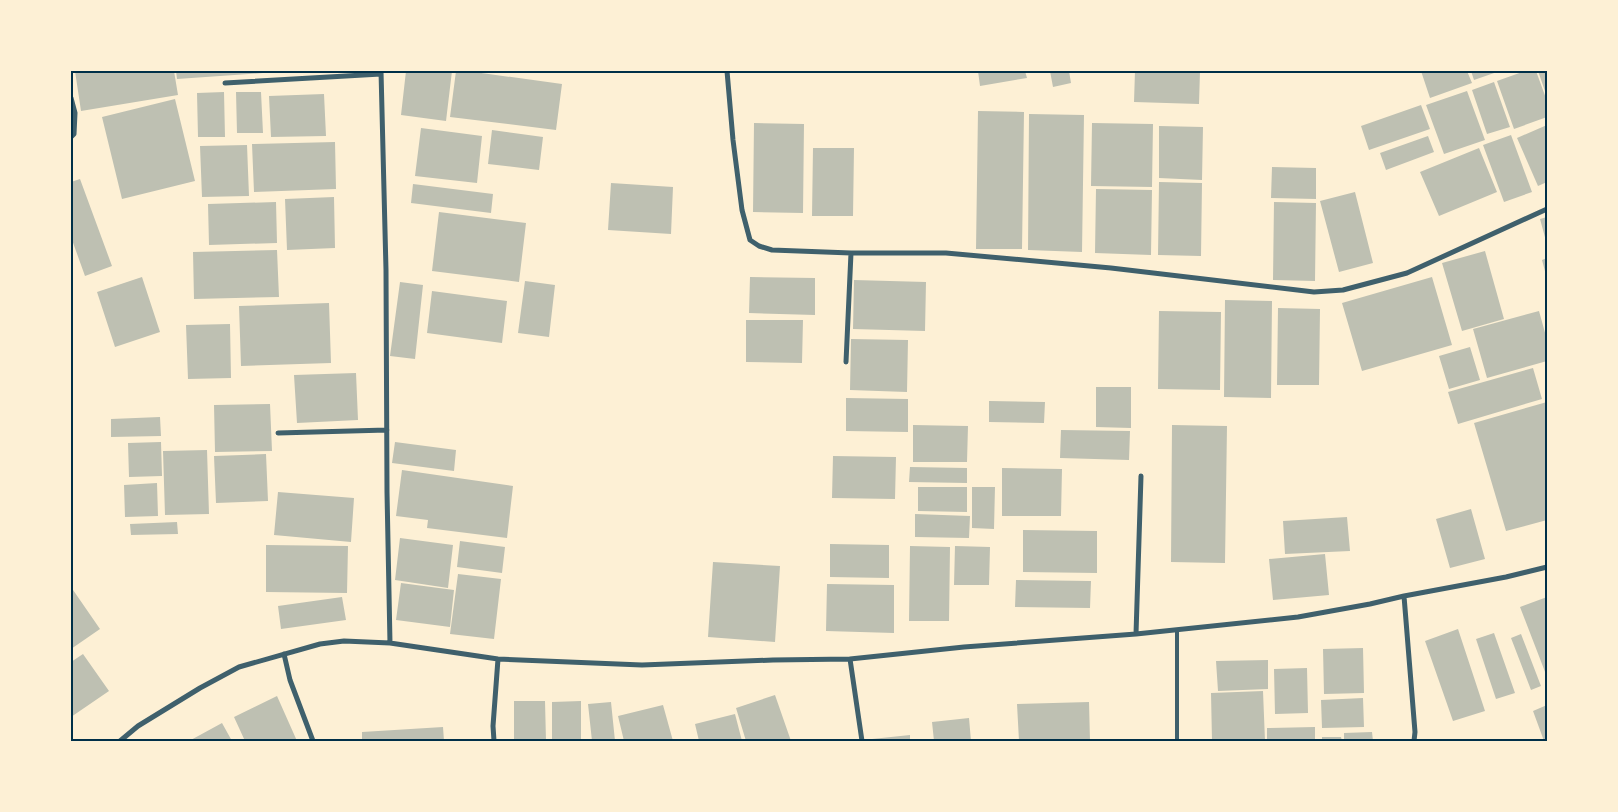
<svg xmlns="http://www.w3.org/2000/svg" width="1618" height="812" viewBox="0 0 1618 812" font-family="Spectral,serif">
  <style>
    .building { fill: #bec0b2 }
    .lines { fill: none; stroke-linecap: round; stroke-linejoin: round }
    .service { stroke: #3f606c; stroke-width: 4 }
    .minor { stroke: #3f606c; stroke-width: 5 }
    .neatline { fill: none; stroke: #003049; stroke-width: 2 }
  </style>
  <rect width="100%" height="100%" fill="#fdf0d5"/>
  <path class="building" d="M75,71H174L178,95L81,111Z
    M176,71H263V73L177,79Z
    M406,71H452L446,121L401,115Z
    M456,71H467L562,84L556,130L450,117Z
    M978,71H1025L1027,78L980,86Z
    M1050,71H1069L1071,83L1053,87Z
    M1135,71H1200L1199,104L1134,102Z
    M1421,71H1467L1472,83L1430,98Z
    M1471,71H1497V72L1474,80Z
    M1525,71H1536L1547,101V117L1514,129L1497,81Z
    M1538,71H1547V94H1546Z
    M1494,82L1510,127L1487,134L1472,90Z
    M1467,91L1485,140L1444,154L1426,105Z
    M224,92L225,137H198L197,93Z
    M236,92H261L263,133H237Z
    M324,94L326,136L271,137L269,96Z
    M175,99L195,181L122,199L102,117Z
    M1421,105L1430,129L1369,150L1361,126Z
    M978,111L1024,112L1022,249H976Z
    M1029,114L1084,115L1082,252L1028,250Z
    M754,123L804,124L803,213L753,212Z
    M1092,123L1153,124L1152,187L1091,186Z
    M1547,125V182L1538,186L1517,138Z
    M1159,126L1203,127L1202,180L1159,178Z
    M421,128L482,136L477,183L415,176Z
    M492,130L543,137L539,170L488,164Z
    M1511,135L1532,192L1504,202L1483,145Z
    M1428,136L1434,152L1386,170L1380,153Z
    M335,142L336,189L254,192L252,144Z
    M247,145L249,196L202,197L200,146Z
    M813,148H854L853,216H812Z
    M1479,148L1497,192L1439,216L1420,172Z
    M1272,167L1316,168V199L1271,198Z
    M80,179L112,266L85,276L71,237V182Z
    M1159,182L1202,183L1201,256L1158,255Z
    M611,183L673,187L671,234L608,230Z
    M413,184L493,194L491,213L411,203Z
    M1096,189L1152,190L1151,255L1095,253Z
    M1355,192L1373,263L1339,272L1320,201Z
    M334,197L335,248L287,250L285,199Z
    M276,202L277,243L209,245L208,204Z
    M1274,202L1316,203L1315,281L1273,280Z
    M439,212L526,223L519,282L432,271Z
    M1547,217V241H1546L1540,219Z
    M277,250L279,297L194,299L193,252Z
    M1485,251L1504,319L1462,331L1442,263Z
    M1547,258V275H1546L1542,260Z
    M142,277L160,332L115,347L97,292Z
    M750,277L815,278V315L749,313Z
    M1432,277L1452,345L1362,371L1342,303Z
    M854,280L926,282L925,331L853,329Z
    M525,281L555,285L549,337L518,333Z
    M400,282L423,285L415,359L390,356Z
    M432,291L507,301L502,343L427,333Z
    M1225,300L1272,301L1271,398L1224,397Z
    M329,303L331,363L241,366L239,306Z
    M1278,308L1320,309L1319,385H1277Z
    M1159,311L1221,312L1220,390L1158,389Z
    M1539,311L1547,340V361L1487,378L1473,329Z
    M746,320H803L802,363L746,362Z
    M230,324L231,378L188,379L186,325Z
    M851,339L908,340L907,392L850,390Z
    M1470,347L1480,380L1449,389L1439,356Z
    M1533,368L1542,399L1458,424L1448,392Z
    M356,373L358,420L297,423L294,375Z
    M1096,387H1131V428L1096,427Z
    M846,398L908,399V432L846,431Z
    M989,401L1045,402L1044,423L989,422Z
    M1547,402V520L1506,531L1474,423Z
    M270,404L272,451L215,452L214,405Z
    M160,417L161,436L111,437V419Z
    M913,425L968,426L967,462H913Z
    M1172,425L1227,426L1225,563L1171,562Z
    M1061,430L1130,431L1129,460L1060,458Z
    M161,442L162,476L129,477L128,443Z
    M395,442L456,450L454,471L392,463Z
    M207,450L209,514L165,515L163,451Z
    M266,454L268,501L216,503L214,456Z
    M833,456L896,457L895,499L832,498Z
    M910,467L967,468V483L909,482Z
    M1002,468L1062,469L1061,516H1002Z
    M402,470L513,486L507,538L427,528L428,520L396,516Z
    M157,483L158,516L125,517L124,485Z
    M918,487H967V512L918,511Z
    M972,487H995L994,529L972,528Z
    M278,492L354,498L351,542L274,535Z
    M1471,509L1485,559L1450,568L1436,519Z
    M915,514L970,516L969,538L915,537Z
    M1347,517L1350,551L1285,554L1283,521Z
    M177,522L178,534L131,535L130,524Z
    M1023,530L1097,531V573L1023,572Z
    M400,538L453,545L448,588L395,580Z
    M460,541L505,547L502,573L457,567Z
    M830,544L889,545V578L830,577Z
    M266,545L348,546L347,593L266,592Z
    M910,546L950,547L949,621H909Z
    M955,546L990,547L989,585H954Z
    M1325,554L1329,595L1273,600L1269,559Z
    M713,562L780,566L775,642L708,637Z
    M458,574L501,579L494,639L450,634Z
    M1016,580L1091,581L1090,608L1015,607Z
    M401,583L454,590L450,627L396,620Z
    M827,584L894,585V633L826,631Z
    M71,587L100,629L71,649Z
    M342,597L346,620L281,629L278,606Z
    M1547,597V677L1520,607Z
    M1458,629L1485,711L1453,721L1425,641Z
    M1494,633L1515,693L1496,699L1476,639Z
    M1521,634L1541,686L1531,690L1511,638Z
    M1363,648L1364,693L1324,694L1323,649Z
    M83,654L109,691L71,717V662Z
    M1268,660V689L1218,691L1216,661Z
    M1307,668L1308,713L1275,714L1274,669Z
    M1263,691L1265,741H1212L1211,693Z
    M775,695L791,741H746L736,708Z
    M277,696L297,741H245L234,717Z
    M1363,698L1364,727L1322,728L1321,700Z
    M514,701H545L546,741H514Z
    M581,701V741H552V702Z
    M611,702L615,741H592L588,704Z
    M1089,702L1090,741H1019L1017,704Z
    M663,705L673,741H624L618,716Z
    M1547,705V741H1544L1533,711Z
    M735,714L742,741H699L695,724Z
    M969,718L971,741H934L932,722Z
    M222,723L232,741H189Z
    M443,727L444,741H362V732Z
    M1315,727V741H1267V728Z
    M1372,732L1373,741H1344V733Z
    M910,735V741H872V739Z
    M1322,737H1341L1342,741H1322Z"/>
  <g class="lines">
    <path class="service" d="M1177,630V741"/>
    <path class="minor" d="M381,71L386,270L387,492L390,643
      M727,71L733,140L742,210L750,240L759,246L772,250L851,253H946L1111,268L1314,292L1343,290L1407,273L1547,209
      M225,83L381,74
      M71,98L75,113L74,134L71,137
      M846,362L851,253
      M278,433L387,430
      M1404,596L1415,732L1414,741
      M1136,634L1141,476
      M284,654L290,680L313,741
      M850,659L862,741
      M120,741L138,726L200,688L239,667L320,644L344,641L390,643L498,659L642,665L773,660L850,659L964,647L1136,634L1298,617L1370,604L1404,596L1506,577L1547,567
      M494,741L493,726L498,659"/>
  </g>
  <rect width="1618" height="812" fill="none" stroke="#fdf0d5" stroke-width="145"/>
  <rect x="72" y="72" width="1474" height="668" class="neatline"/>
</svg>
